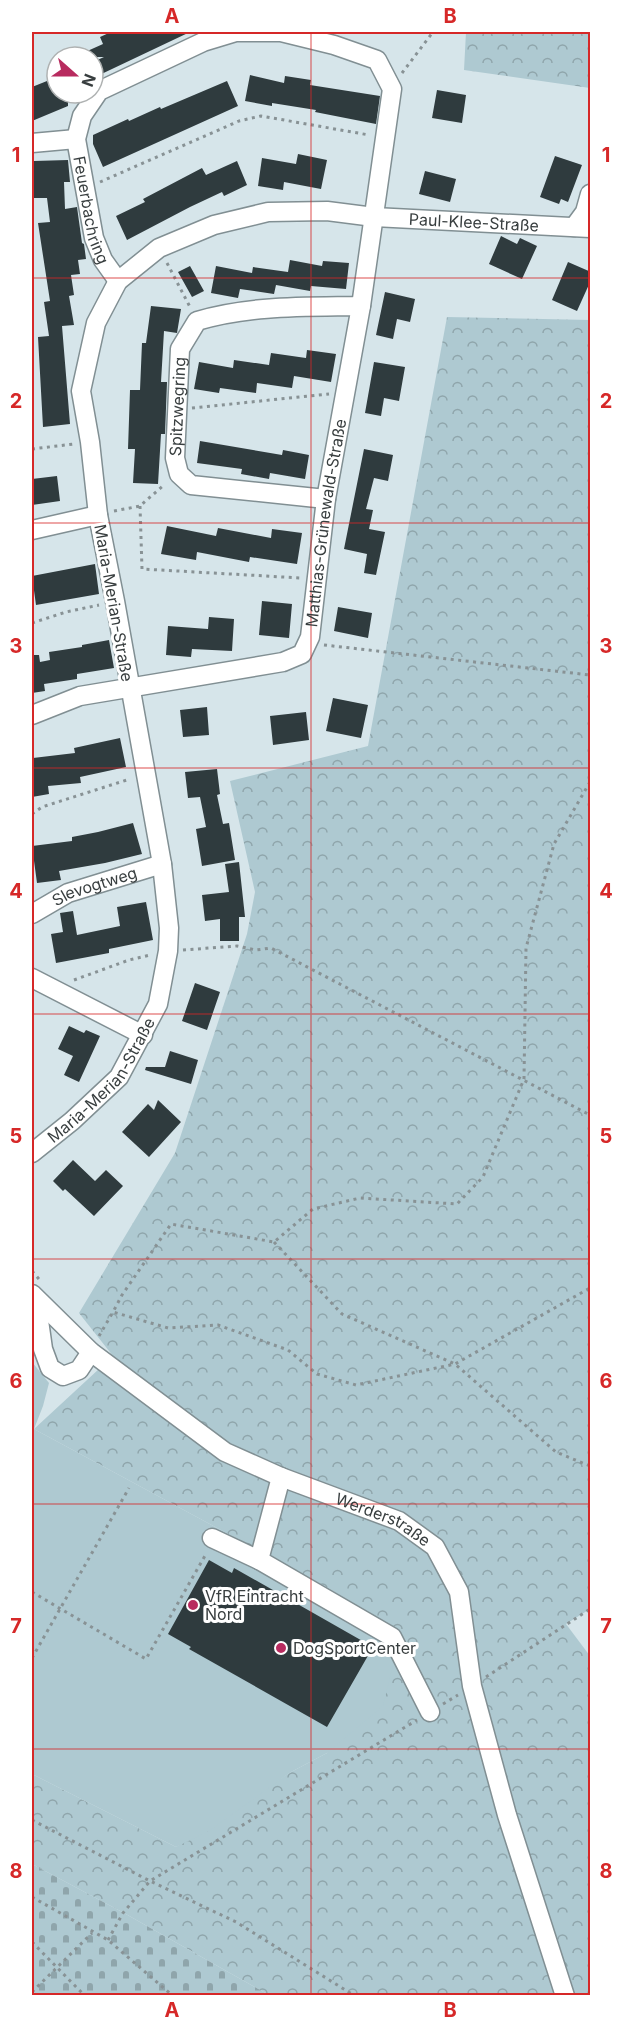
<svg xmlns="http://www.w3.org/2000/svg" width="622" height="2027" viewBox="0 0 622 2027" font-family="Inter,sans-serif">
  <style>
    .forest { fill: url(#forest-crowns) }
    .cemetery { fill: url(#cemetery-stones) }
    .pitch { fill: #aec9d1 }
    .building { fill: #2f3b3e }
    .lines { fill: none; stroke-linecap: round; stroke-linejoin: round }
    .minor-casing { stroke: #818f93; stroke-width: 21 }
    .path { stroke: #889295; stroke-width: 3; stroke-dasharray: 3 4.5; stroke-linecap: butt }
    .minor { stroke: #fff; stroke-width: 18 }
    .grid { fill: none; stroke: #d62828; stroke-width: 1.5; stroke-opacity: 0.55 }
    .poi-dot { fill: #b82b5f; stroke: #fff; stroke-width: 2 }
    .labels { text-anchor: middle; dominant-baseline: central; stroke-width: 6; stroke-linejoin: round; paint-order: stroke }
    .street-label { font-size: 16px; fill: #383e3f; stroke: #fff }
    .poi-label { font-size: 16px; fill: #383e3f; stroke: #fff; text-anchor: start }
    .neatline { fill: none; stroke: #d62828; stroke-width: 2 }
    .grid-label { font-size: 20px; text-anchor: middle; font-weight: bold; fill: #d62828 }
  </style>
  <defs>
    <pattern id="forest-crowns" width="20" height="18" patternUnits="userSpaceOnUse" patternTransform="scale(1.5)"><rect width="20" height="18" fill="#aec9d1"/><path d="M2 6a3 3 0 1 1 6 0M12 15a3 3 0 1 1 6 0" fill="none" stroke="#8fa5ab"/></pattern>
    <pattern id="cemetery-stones" width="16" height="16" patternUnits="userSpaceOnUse" patternTransform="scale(1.5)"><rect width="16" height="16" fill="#aec9d1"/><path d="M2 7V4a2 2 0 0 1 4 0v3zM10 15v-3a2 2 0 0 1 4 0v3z" fill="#8fa5ab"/></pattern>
  </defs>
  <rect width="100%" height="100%" fill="#d6e5ea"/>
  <path class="forest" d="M466,32H590V88L464,70Z
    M447,317L590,320V1609L566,1624L590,1656V1995H269L124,1913L32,1864V1774L176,1847L291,1772L327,1753L378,1621L330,1589L34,1429L113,1356L79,1313L175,1153L247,934L255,892L230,781L368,746Z"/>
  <path class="cemetery" d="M32,1864L124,1913L269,1995H32Z"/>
  <path class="pitch" d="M32,1362L49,1383L43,1406L34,1429L330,1589L378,1622L393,1665L383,1706L327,1753L291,1772L209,1831L176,1847L32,1774Z"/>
  <path class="building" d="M111,32H190L93,78V62L104,57H74L103,44L100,37Z
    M250,75L284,83L285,76L311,80L310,85L380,96L376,124L315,112L316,110L272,103V106L245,101Z
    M57,77V93H68V106L32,121V87Z
    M227,81L238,106L103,167L93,144V135L128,119L129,121L160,107L161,109Z
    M437,90L466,95L462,123L432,118Z
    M298,154L327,160L321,189L284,182L283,190L258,186L262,158L296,164Z
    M555,156L582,165L568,202L561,199L559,204L540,197Z
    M68,160L70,182H64L65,209L77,207L82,243L84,244L86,259L78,260L80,274L71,275L74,295L69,296L74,325L62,326L70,424L43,427L38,337L49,336L44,302L50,301L38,223L50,222L47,198H34V161Z
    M237,161L247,185L224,196L222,192L190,207L127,240L116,216L145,202L143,199L202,168L206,175Z
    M425,171L456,179L450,202L419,194Z
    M501,236L517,244L520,238L537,246L522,279L489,264Z
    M290,260L322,266L323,261L349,263L346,289L311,286L310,291L276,285L274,294L240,289L238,298L211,293L216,266L252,273L253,267L288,272Z
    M568,262L591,272V280L577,311L552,300Z
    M190,266L204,291L192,297L178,272Z
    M385,292L415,299L410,322L397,319L393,339L376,335Z
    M151,306L181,309L177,333L164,331L161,382H167L165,434H161L158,484L133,483L135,449H128L130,390H140L142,343H146Z
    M307,350L336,354L331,382L294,376L292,388L257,383L256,393L220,388L219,393L194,389L199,362L233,368L234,360L269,365L271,353L306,358Z
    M374,362L405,367L399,401L384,398L381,416L365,413Z
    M200,441L282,455L283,450L309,455L305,479L270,473L269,479L241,474L242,469L197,463Z
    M364,449L393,455L388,481L374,478L366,509L373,510L369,529L385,532L376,575L364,573L367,554L344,549Z
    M57,476L60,501L32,505V479Z
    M167,526L216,536L218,528L271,538L272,529L302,533L297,564L250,557L249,562L197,552L196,560L161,554Z
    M95,564L99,594L36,605L32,576Z
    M262,601L292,604L289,638L259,635Z
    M338,607L372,613L368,638L334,631Z
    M209,617L234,619L232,651L192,649L191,657L166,655L168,626L208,629Z
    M109,640L114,668L77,674V679L44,684L45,691L32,693V655H39L40,662L50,660L49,652L82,647V645Z
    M333,698L368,705L361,738L326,731Z
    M207,707L209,735L183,737L180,710Z
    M306,712L309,740L273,745L270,716Z
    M120,738L126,767L80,777L81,783L48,786L49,794L32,797L33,758L75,753L74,748Z
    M217,769L220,794L217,795L223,824L229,823L235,860L202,866L196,829L206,827L200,797L188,798L185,772Z
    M133,823L142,854L105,863L59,871L61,880L37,883L32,846L72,841V837L98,832Z
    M239,862L245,917H239V941H220V919L205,921L202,895L229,892L225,864Z
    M146,902L153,940L109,949V953L56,963L51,934L63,932L60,913L73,911L77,935L120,926L117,907Z
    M195,983L220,992L207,1030L182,1021Z
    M69,1026L84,1033L86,1030L100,1036L79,1082L64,1075L73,1056L58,1049Z
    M170,1051L198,1060L191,1084L145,1070L146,1067H165Z
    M158,1100L181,1122L149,1157L122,1132L148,1104L154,1110Z
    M73,1160L95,1181L106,1170L123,1186L94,1216L65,1189L63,1191L53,1181Z
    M209,1560L232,1573L234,1568L373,1647L327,1727L189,1649L191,1647L168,1634Z"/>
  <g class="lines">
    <g class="minor-casing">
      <g id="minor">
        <path d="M32,143L76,139"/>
        <path d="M574,227L585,212L590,194"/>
        <path id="s1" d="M326,499L191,485L179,474L175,458L180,349L197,321C250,305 307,307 361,306"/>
        <path d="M32,530L98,515"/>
        <path id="s2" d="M32,715L80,696L283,662L302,654L310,637L326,499L361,306L392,89L377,60L334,45L281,32H236L203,42L99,91L82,116L76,139L94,238L103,260L118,281"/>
        <path id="s3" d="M32,914L68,893L162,864"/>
        <path d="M32,978L143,1035"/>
        <path id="s4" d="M32,1153L72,1121L119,1077L158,1004L168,951L169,928L162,864L115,601L98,515L90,442L81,391L96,323L118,281L159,248L214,225L268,212L327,211L374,217L590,228"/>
        <path id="s5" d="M32,1294L91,1352L225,1452L281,1477L399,1521L435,1547L459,1592L472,1686L507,1815L565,1996"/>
        <path d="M36,1299L43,1349L50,1368L63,1376L79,1370L91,1352"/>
        <path d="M281,1477L259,1560L392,1637L430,1712"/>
        <path d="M212,1538L259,1560"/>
      </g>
    </g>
    <path class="path" d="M402,73L433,32
      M100,182L239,121L261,116L369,135
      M167,263L190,307
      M192,408L329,394
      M32,449L74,444
      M140,506L142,569L301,578
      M114,511L140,506L165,484
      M32,623L66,612L99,605
      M324,645L590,675
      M590,782L554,844L526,948L524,1079L483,1177L457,1204L360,1198L313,1209L274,1242L171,1224L122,1295L113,1312L168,1328L218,1325L288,1350L317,1374L356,1385L455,1364L590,1288
      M32,814L42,807L130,779
      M183,950L237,946L256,950L271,948L590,1115
      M74,980L129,960L150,955
      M274,1242L342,1314L455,1364L556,1452L590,1466
      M32,1271L39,1279
      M99,1336L113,1312
      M32,1592L146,1659L206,1554
      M32,1658L129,1488
      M486,1677L590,1609
      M443,1704L458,1695
      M32,1820L150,1881L236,1922L355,1996
      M32,1897L108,1940L173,1996
      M108,1940L123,1913L150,1881L417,1720
      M32,1942L85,1996
      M32,1992L92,1933"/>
    <use href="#minor" class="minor"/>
  </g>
  <path class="grid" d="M311,32V1996M32,278H590M32,523H590M32,768H590M32,1014H590M32,1259H590M32,1504H590M32,1749H590"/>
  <g class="poi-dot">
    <circle cx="193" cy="1605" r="6"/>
    <circle cx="281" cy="1648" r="6"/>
  </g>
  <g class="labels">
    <g class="street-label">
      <text stroke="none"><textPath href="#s2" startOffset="1305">Feuerbachring</textPath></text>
      <text stroke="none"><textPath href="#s4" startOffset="1311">Paul-Klee-Straße</textPath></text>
      <text stroke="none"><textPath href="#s1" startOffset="220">Spitzwegring</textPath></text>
      <text stroke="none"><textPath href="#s2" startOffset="412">Matthias-Grünewald-Straße</textPath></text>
      <text transform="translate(114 603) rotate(80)">Maria-Merian-Straße</text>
      <text stroke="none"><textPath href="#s3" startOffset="69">Slevogtweg</textPath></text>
      <text stroke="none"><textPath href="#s4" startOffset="102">Maria-Merian-Straße</textPath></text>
      <text stroke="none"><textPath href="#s5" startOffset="422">Werderstraße</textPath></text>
    </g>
    <g class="poi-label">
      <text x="205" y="1596">VfR Eintracht<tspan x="205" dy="18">Nord</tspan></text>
      <text x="293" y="1648">DogSportCenter</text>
    </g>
  </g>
  <rect width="622" height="2027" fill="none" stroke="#ffffff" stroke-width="66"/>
  <g transform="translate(75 75) rotate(111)"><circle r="28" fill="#ffffff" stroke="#afb2b2" stroke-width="1.5"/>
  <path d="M0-4.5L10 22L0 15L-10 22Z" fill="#b82b5f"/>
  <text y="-9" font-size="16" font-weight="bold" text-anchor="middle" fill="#383e3f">N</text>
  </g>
  <rect x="33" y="33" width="556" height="1961" class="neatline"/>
  <g class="grid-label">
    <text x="172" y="23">A</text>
    <text x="450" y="23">B</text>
    <text x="16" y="162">1</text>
    <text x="606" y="162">1</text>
    <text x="16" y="408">2</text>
    <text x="606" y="408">2</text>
    <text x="16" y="653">3</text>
    <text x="606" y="653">3</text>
    <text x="16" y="898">4</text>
    <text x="606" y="898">4</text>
    <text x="16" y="1143">5</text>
    <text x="606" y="1143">5</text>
    <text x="16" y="1388">6</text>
    <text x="606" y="1388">6</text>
    <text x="16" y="1633">7</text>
    <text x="606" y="1633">7</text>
    <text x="16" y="1878">8</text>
    <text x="606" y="1878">8</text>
    <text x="172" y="2017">A</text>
    <text x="450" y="2017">B</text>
  </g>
</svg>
